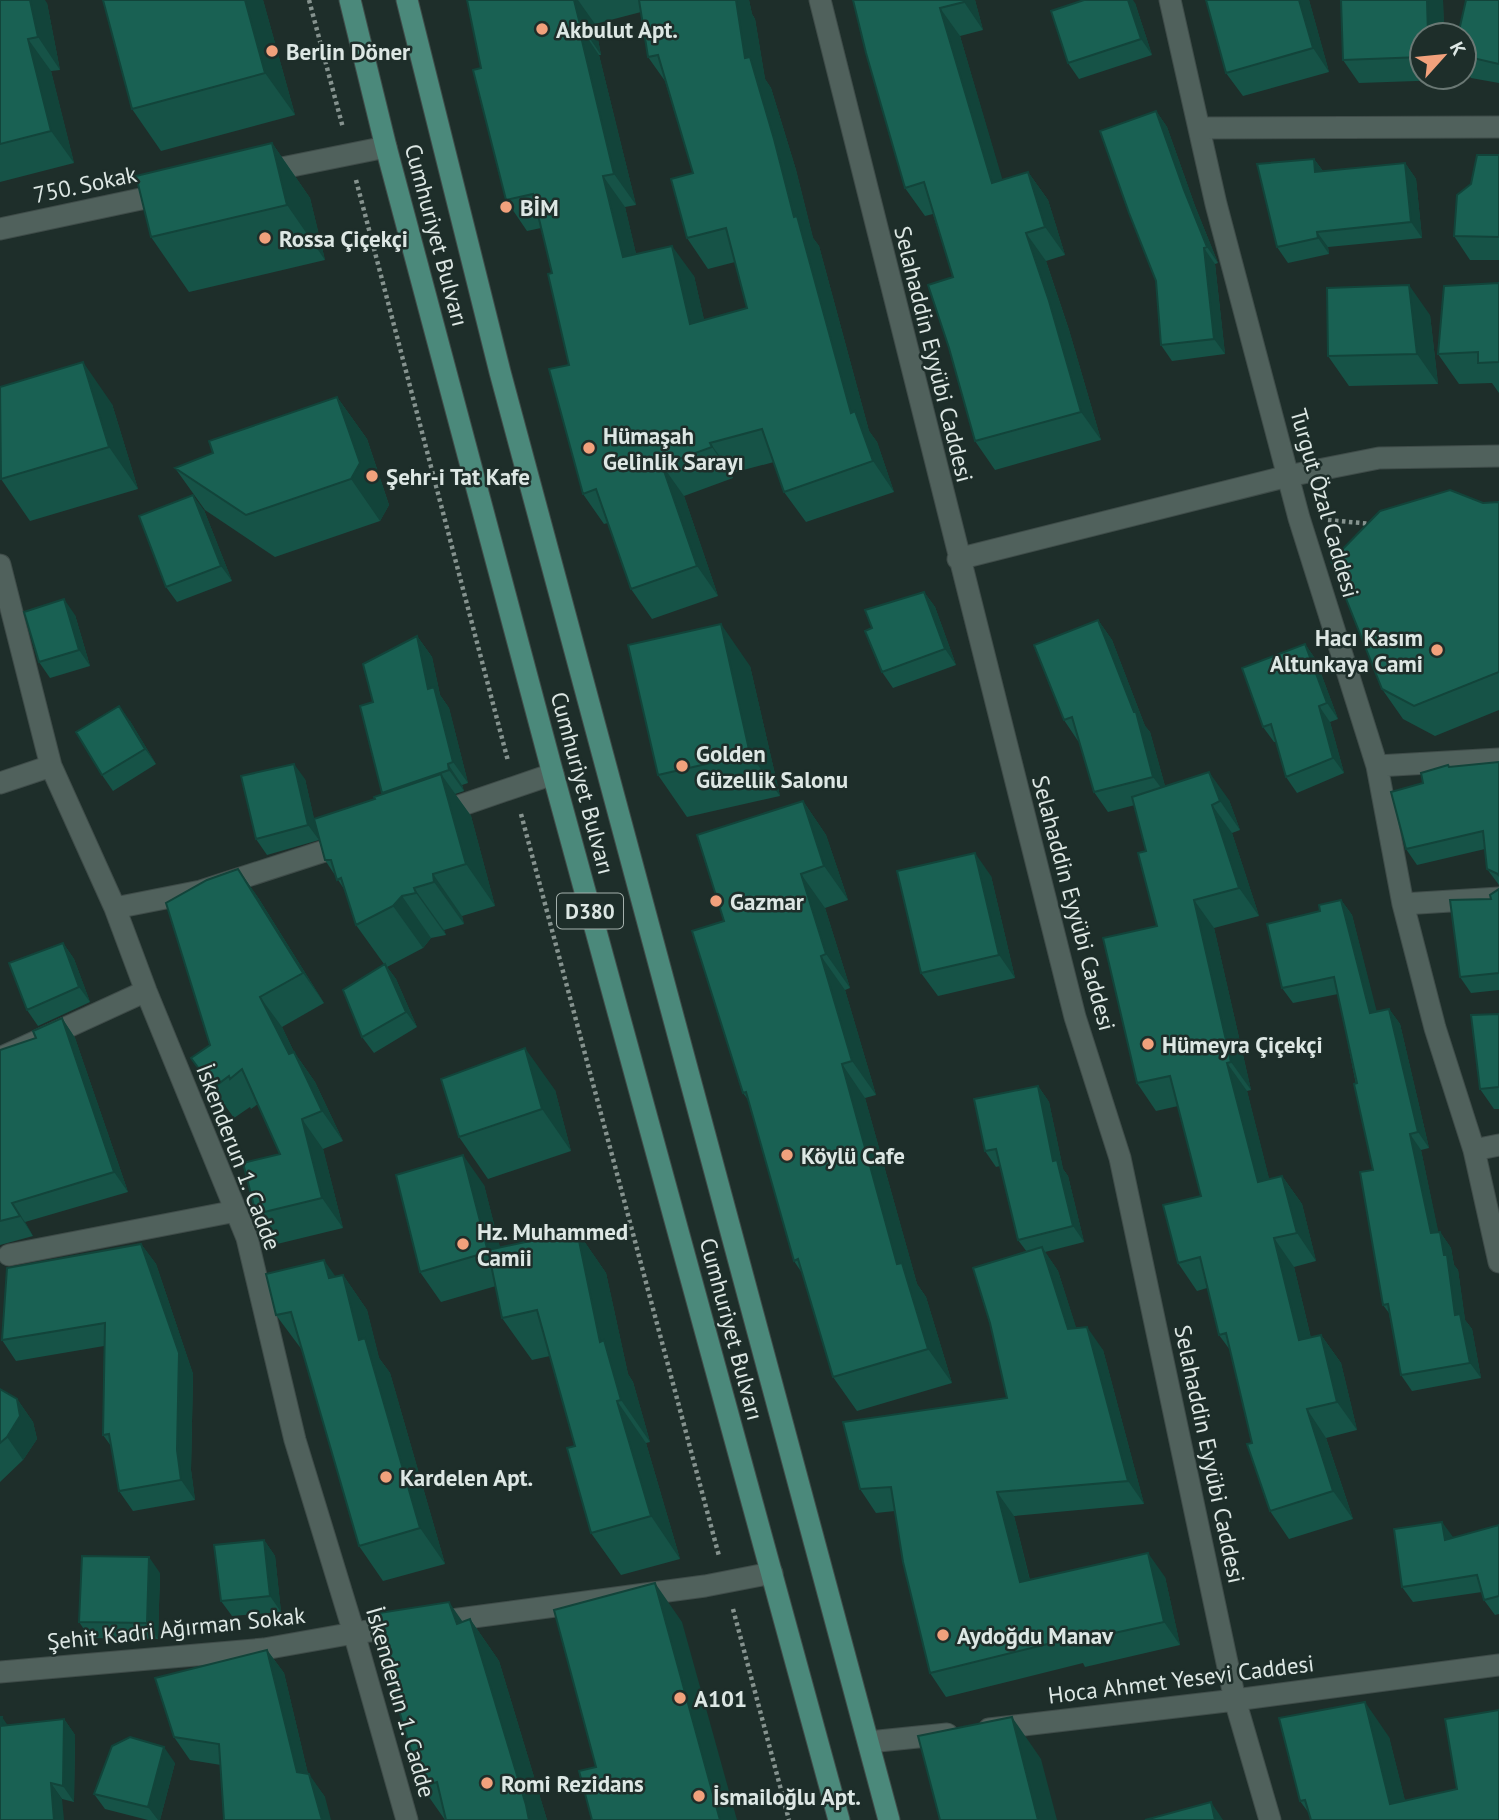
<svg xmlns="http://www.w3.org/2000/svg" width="1499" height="1820" viewBox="0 0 1499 1820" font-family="'PT Sans',sans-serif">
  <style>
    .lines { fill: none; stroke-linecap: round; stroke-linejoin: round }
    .minor-casing { stroke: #3f4c49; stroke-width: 23 }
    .major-casing { stroke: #3f4c49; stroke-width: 23 }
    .path { stroke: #86938f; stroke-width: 4.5; stroke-dasharray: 3.5 3.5; stroke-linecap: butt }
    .minor { stroke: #50615c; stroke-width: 21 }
    .major { stroke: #4b897b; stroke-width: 21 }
    .wall { fill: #165347; fill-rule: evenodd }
    .shaded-wall { fill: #12443a }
    .building { fill: #196153; stroke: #12443a; stroke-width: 2 }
    .poi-dot { fill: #f1a17c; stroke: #1e2e2a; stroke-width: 2.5 }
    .labels { text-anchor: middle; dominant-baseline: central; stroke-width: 5; stroke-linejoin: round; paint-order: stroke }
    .shield { fill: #1e2e2a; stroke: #a4b0ac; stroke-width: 2 }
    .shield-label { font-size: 21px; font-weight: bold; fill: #dde7e4 }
    .poi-label { font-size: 23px; font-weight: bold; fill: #dde7e4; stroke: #1e2e2a; text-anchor: start }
    .street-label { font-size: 23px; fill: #dde7e4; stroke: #1e2e2a }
  </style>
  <rect width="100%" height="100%" fill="#1e2e2a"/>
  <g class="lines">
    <g class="minor-casing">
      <path id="minor" d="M820,0L1075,1017L1120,1158L1235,1700L1270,1820
        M1170,0L1216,204L1299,518L1377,766L1403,904L1435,1028L1474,1150L1499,1262
        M1199,128L1499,127
        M262,172L386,147
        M0,229L169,193
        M958,559L1288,476L1379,458L1499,456
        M0,565L51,766L115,908L146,991L247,1238L295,1440L354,1633L407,1820
        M1377,766L1499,759
        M0,783L51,766
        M436,814L553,774
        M1403,904L1499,898
        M115,908L201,891L349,843
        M0,1058L146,991
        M1474,1150L1499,1145
        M9,1255L236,1211
        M0,1672L264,1649L354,1633L705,1586L772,1573
        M989,1729L1235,1700L1499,1665
        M869,1742L947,1734"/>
    </g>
    <g class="major-casing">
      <path id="major" d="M350,0L386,147L553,774L839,1820
        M407,0L500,372L889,1820"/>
    </g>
    <path class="path" d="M309,0L343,128
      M356,180L508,761
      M1328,520L1372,524
      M521,814L719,1556
      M733,1609L789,1820"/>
    <use href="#minor" class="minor"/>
    <use href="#major" class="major"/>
  </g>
  <path class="wall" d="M0,0L47,3L60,70L51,71L74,163L0,182Z
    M263,0L295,115L161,151L132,109Z
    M467,0H749L752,14L755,19L765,79L771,88L796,170L813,238L819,246L869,431L877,442L894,492L806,522L784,492L774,462L732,473L733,478L684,496L718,596L652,619L631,589L608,523L604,524L583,494L569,365L552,273L541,228L527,231L506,200L481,68ZM641,12L648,57L665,81L693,173L687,238L708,269L735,262L747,308L704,320L694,276L636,254L625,207L636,205L599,55H601L595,24Z
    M853,0H975L983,30L960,36L1002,180L1028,172L1048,200L1065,255L1046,261L1069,330L1101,440L995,470L975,441L953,277L933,214L925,216L905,188Z
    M1206,0H1309L1329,72L1243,96L1226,73Z
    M1341,0H1443L1444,35H1422V77H1445V80L1359,83L1343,60Z
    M1499,0V83L1471,78L1464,68V35Z
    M1135,3L1152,55L1079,79L1068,63Z
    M1156,111L1167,127L1195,206L1218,263L1215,264L1225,354L1172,361L1161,345Z
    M272,143L310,198L325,260L189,292L151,237Z
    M1499,155V260H1470L1454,236L1471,184Z
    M1314,159L1323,171L1405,163L1416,179L1422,238L1328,247L1329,254L1288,263L1277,247Z
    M1499,283V393L1492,383L1459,384L1438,354Z
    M1430,315L1438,384L1349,386L1328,356Z
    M337,397L367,439L389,505L380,521L275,557L205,510L175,468L213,453Z
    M112,404L138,489L30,521L1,479Z
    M1499,502V710L1435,736L1403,719L1382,689L1483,503Z
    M204,510L232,581L177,602L166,587Z
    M924,592L935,607L956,665L893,688L882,672L872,628Z
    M75,615L90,666L50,678L39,662Z
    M1098,620L1112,640L1145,726L1150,732L1165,786L1229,800L1240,830L1232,833L1259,916L1214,928L1251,1090L1247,1091L1269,1179L1282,1176L1302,1204L1316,1261L1294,1267L1311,1338L1321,1335L1341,1363L1357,1430L1326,1438L1353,1519L1289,1539L1270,1511L1230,1350L1219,1335L1207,1288L1197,1291L1178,1263L1201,1196L1178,1106L1156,1111L1137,1083L1157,926L1146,851L1135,805L1108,812L1094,792L1079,740L1078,741L1064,720Z
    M417,636L432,657L440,695L449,708L468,783L462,785L464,791L455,794L471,816L495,906L462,916L464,924L444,930L446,935L431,938L423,948L387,967L396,979L417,1027L374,1053L362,1037L384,964L356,925L346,892L325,860L319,840L267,855L256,839L305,779L314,819L375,799L383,794L373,702Z
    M1305,644L1316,660L1338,719L1330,722L1344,773L1297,793L1286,777L1276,742H1274L1263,727Z
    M750,666L780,796L687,817L658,775Z
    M130,721L156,764L113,791L102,775Z
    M1499,762V885L1487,869L1485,849L1417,865L1406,849L1449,767Z
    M803,801L826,835L848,900L825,908L850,988L845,990L876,1095L865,1098L917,1284L926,1297L952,1383L857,1411L833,1377L802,1273L794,1261L749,1101L743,1093L724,921Z
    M238,869L259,899L324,1003L282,1027L294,1052L315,1082L343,1141L323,1149L343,1228L277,1244L256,1214L280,1154L258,1104L251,1109L250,1107L234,1118L191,1058L210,1045Z
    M991,876L1015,978L938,996L921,973Z
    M1499,889V990L1471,993L1460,977L1491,899Z
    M1341,900L1352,915L1376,1011L1389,1009L1400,1024L1429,1148L1421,1150L1438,1232H1440L1451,1248L1454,1265L1458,1270L1465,1320L1472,1329L1481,1378L1412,1391L1401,1375L1389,1313L1383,1305L1373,1170L1338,994L1293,1003L1282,988L1320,911Z
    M63,943L74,959L90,1002L38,1026L27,1010Z
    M1499,1014V1109H1494L1480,1089Z
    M62,1018L75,1038L128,1192L25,1222L33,1236L0,1245V1050L36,1038Z
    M1038,1086L1049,1102L1063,1169L1068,1176L1084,1242L1045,1252L1058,1271L1076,1328L1103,1350L1144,1504L1014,1516L1030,1580L1165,1577L1180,1645L1085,1667L1083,1663L946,1697L930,1673L895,1511L876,1513L860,1489L1007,1398L1027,1252L1018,1240L1000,1166L996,1167L985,1151Z
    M555,1090L571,1151L488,1179L459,1137Z
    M484,1185L500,1248L577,1231L606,1273L628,1374L633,1382L650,1442L646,1443L680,1559L621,1575L591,1533L575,1446L550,1356L532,1360L502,1318L496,1286L441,1302L420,1272Z
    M141,1244L156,1264L193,1374L191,1470L195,1500L133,1511L119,1491L111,1446L103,1435L104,1346L16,1361L2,1340Z
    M343,1275L367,1310L379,1358L390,1373L445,1564L383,1581L359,1546L302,1350L276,1315L336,1277Z
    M0,1389L17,1399L33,1422L37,1439L23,1460L0,1482Z
    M1499,1525V1614L1495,1615L1484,1600L1482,1592L1413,1602L1402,1587L1454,1538Z
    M264,1540L275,1556L281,1612L232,1616L221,1601Z
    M160,1573L158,1639L90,1638L79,1622Z
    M470,1619L499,1661L547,1820H445L422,1787L463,1622Z
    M267,1650L284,1673L308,1774L325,1797L221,1765L190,1760L174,1737Z
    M64,1719L75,1735L74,1802L62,1799L7,1725Z
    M1389,1737L1405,1801L1499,1820L1308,1812L1300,1801Z
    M175,1763L160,1820H148L105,1809L94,1794Z"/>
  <path class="shaded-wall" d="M30,0H45L47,3L60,70L38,37Z
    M245,0H263L295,115L265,73Z
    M574,0H578L595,24L601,55L580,24Z
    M736,0H749L752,14L755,19L765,79L771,88L796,170L813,238L819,246L869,431L877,442L894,492L873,461L851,413L794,217L745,58Z
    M963,0H975L983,30L964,2Z
    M1128,0H1133L1135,3L1152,55L1141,39Z
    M1299,0H1309L1329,72L1313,48Z
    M1427,0H1443L1444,35H1428Z
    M940,8L960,36L1012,212L992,183Z
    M578,24L599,55L636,205L614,174Z
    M28,39L51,71L74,163L51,131Z
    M1156,111L1167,127L1195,206L1218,263L1207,247L1184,190Z
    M272,143L310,198L325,260L287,205Z
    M1314,159L1325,174L1315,172Z
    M1405,163L1416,179L1422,238L1411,222Z
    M1028,172L1048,200L1065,255L1045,227Z
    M603,176L625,207L644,288L623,257Z
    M1317,232L1328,247L1329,254L1318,238Z
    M1026,233L1046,261L1069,330L1101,440L1081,412Z
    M672,246L694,276L712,354L690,324Z
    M1204,248L1215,264L1225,354L1214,339Z
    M1409,285L1430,315L1438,384L1417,354Z
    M83,362L112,404L138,489L109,447Z
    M337,397L367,439L389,505L380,521L351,479Z
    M710,443L732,473L733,478L712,447Z
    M662,465L684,496L718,596L697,566Z
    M193,495L204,510L232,581L221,566Z
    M924,592L935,607L956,665L945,649Z
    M64,599L75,615L90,666L79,650Z
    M1098,620L1112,640L1145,726L1150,732L1168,797L1153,777L1134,712Z
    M721,624L750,666L780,796L750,754Z
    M417,636L432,657L440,695L449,708L468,783L453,762L428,689Z
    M1305,644L1316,660L1338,719L1327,703Z
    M119,706L130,721L156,764L145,749Z
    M1319,706L1330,722L1344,773L1333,758Z
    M294,764L305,779L319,840L308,825Z
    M448,764L462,785L464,791L449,770Z
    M1209,772L1229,800L1240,830L1220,801Z
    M441,774L471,816L495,906L466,864Z
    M803,801L826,835L848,900L824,866Z
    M1212,805L1232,833L1259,916L1239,888Z
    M975,853L991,876L1015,978L999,955Z
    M238,869L259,899L324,1003L303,973Z
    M433,874L462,916L464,924L434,882Z
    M801,874L825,908L850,988L826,954Z
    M414,888L444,930L446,935L416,893Z
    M402,896L431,938L423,948L393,906Z
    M1194,900L1214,928L1251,1090L1231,1062Z
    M1341,900L1352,915L1381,1028L1370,1013Z
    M63,943L74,959L90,1002L79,987Z
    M821,956L845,990L876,1095L852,1061Z
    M385,964L396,979L417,1027L406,1012Z
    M260,997L282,1027L294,1052L315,1082L343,1141L322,1111L289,1054Z
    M1389,1009L1400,1024L1429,1148L1418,1132Z
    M62,1018L75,1038L128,1192L114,1172Z
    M525,1048L555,1090L571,1151L542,1109Z
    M1227,1063L1247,1091L1277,1210L1258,1182Z
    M842,1064L865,1098L917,1284L926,1297L952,1383L928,1349L897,1264Z
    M1038,1086L1049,1102L1063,1169L1068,1176L1084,1242L1073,1226L1053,1161Z
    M302,1119L323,1149L343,1228L322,1198Z
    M1410,1134L1421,1150L1442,1249L1431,1233Z
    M463,1155L484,1185L509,1282L488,1252Z
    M1282,1176L1302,1204L1316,1261L1297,1233Z
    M12,1203L25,1222L33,1236L20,1216Z
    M577,1231L606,1273L628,1374L633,1382L650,1442L621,1400L600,1342Z
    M1440,1232L1451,1248L1454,1265L1458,1270L1465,1320L1472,1329L1481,1378L1470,1363L1455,1315Z
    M1274,1238L1294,1267L1318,1368L1299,1340Z
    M141,1244L156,1264L193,1374L191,1470L195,1500L181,1480Z
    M1042,1247L1058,1271L1084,1352L1068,1329Z
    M324,1260L347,1293L343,1275L367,1310L379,1358L390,1373L445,1564L420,1528L359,1340L329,1278Z
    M1087,1327L1103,1350L1144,1504L1128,1481Z
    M1321,1335L1341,1363L1357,1430L1337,1402Z
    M17,1399L33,1422L37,1439L23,1460L7,1437Z
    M617,1401L646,1443L680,1559L651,1516Z
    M1307,1409L1326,1438L1353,1519L1333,1491Z
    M997,1492L1014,1516L1036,1606L1020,1582Z
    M1442,1522L1453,1537L1445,1540Z
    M264,1540L275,1556L281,1612L270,1596Z
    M1148,1553L1165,1577L1180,1645L1164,1622Z
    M149,1557L160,1573L158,1639L147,1623Z
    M655,1583L682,1622L737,1820H720Z
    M449,1602L476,1641L470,1619L499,1661L547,1820H529Z
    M267,1650L284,1673L313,1795L297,1772Z
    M1365,1702L1389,1737L1410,1820L1390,1804Z
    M2,1717L13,1733L1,1726Z
    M1012,1717L1041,1759L1057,1820H1038Z
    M64,1719L75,1735L74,1802L63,1786Z
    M164,1747L175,1763L160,1820H158L148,1807Z
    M309,1774L325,1797L331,1820H322Z
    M51,1783L62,1799L64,1820H54Z
    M1211,1802L1223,1820H1215Z"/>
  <path class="building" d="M0,0H30L38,37L28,39L51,131L0,144Z
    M103,0H245L265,73L132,109Z
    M467,0H574L580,24H578L614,174L603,176L623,257L672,246L690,324L747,308L726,228L687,238L671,179L693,173L658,55L648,57L639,0H736L745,58L750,57L774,139L794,217L797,216L851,413L855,411L873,461L784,492L762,429L710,443L712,447L662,465L697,566L631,589L596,489L583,494L549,369L569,365L548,274L552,273L533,194L506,200L473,70L481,68Z
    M853,0H963L964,2L940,8L992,183L1028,172L1045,227L1026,233L1049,301L1081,412L975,441L949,348L928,285L953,277L924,182L905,188L866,53Z
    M1084,0H1128L1141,39L1068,63L1051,11Z
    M1206,0H1299L1313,48L1226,73Z
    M1341,0H1427L1428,35H1422V57L1343,60Z
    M1466,0H1499V64L1464,56V35H1458Z
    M1156,111L1184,190L1207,247L1204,248L1214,339L1161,345L1156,281L1129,213L1100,131Z
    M272,143L287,205L151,237L136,176Z
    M1477,155H1499V237L1454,236L1457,195L1471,184Z
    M1314,159L1315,172L1405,163L1411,222L1317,232L1318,238L1277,247L1257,164Z
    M1499,283V362L1478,363V352L1438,354L1444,286Z
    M1409,285L1417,354L1328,356L1327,288Z
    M83,362L109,447L1,479L0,387Z
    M337,397L360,463L351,479L246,515L175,468L213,453L209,441Z
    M1450,490L1483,503L1499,502V672L1414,706L1382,689L1331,561L1380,511Z
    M193,495L221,566L166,587L139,516Z
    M924,592L945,649L882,672L865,631L872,628L865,610Z
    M64,599L79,650L39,662L24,612Z
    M1098,620L1134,712H1136L1153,777L1094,792L1072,717L1064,720L1034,645Z
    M721,624L750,754L658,775L628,645Z
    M417,636L428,689L434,687L453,762L448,764L449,770L382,793L360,706L373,702L363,664Z
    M1305,644L1327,703L1319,706L1333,758L1286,777L1271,724L1263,727L1242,668Z
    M119,706L145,749L102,775L76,732Z
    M1499,762V876L1498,874L1487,869L1483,831L1406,849L1391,792L1423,783L1421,773L1448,765L1449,767Z
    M294,764L308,825L256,839L241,776Z
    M1209,772L1220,801L1212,805L1239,888L1194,900L1231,1062L1227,1063L1258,1182L1282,1176L1297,1233L1274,1238L1299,1340L1321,1335L1337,1402L1307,1409L1333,1491L1270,1511L1247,1444L1252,1443L1226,1333L1219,1335L1200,1257L1178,1263L1163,1205L1201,1196L1170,1076L1137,1083L1103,938L1157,926L1138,853L1146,851L1132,797Z
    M441,774L466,864L433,874L434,882L414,888L416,893L402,896L393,906L356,925L341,878L337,880L331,860H325L314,819L375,799L374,797Z
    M803,801L824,866L801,874L826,954L821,956L852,1061L842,1064L897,1264L902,1263L928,1349L833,1377L798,1259L794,1261L746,1092L743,1093L692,931L724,921L697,835Z
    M975,853L999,955L921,973L897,871Z
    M238,869L303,973L260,997L289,1054L294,1052L322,1111L302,1119L322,1198L256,1214L243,1163L280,1154L242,1069L230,1079L229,1076L213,1088L191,1058L210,1045L166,903L207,880Z
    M1499,889V973L1460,977L1450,900L1491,899L1490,895Z
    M1341,900L1370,1013L1389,1009L1418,1132L1410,1134L1431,1233L1440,1232L1444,1255H1447L1455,1315L1460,1314L1470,1363L1401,1375L1388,1304L1383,1305L1360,1172L1373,1170L1354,1084L1357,1083L1334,977L1282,988L1267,924L1320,911L1319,905Z
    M63,943L79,987L27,1010L9,963Z
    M385,964L406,1012L362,1037L343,990Z
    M1499,1014V1087L1480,1089L1471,1015Z
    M62,1018L114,1172L12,1203L20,1216L0,1221V1050L36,1038L33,1031Z
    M525,1048L542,1109L459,1137L441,1079Z
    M1038,1086L1053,1161L1057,1160L1073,1226L1018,1240L996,1149L985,1151L974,1099Z
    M463,1155L488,1252L420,1272L396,1175Z
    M577,1231L600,1342L604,1340L621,1400L617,1401L651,1516L591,1533L567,1448L575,1446L537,1310L502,1318L488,1250Z
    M141,1244L179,1353L177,1450L181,1480L119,1491L109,1434L103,1435L105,1323L2,1340L7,1268Z
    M1042,1247L1068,1329L1087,1327L1128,1481L997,1492L1020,1582L1148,1553L1164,1622L1069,1643L1068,1639L930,1673L903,1562L891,1487L860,1489L843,1422L1007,1398L990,1323L973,1268Z
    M324,1260L329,1278L343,1275L359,1340L365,1338L420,1528L359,1546L291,1312L276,1315L266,1274Z
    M0,1389L17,1399L20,1416L7,1437L0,1443Z
    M1442,1522L1445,1540L1499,1525V1596L1484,1600L1477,1575L1402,1587L1394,1529Z
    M264,1540L270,1596L221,1601L214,1545Z
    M82,1556L149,1557L147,1623L79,1622Z
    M655,1583L720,1820H592L579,1771L596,1767L554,1610Z
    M449,1602L457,1624L470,1619L526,1805L529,1820H446L437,1782L422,1787L398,1707L373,1614Z
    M267,1650L297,1772L309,1774L322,1820H224L219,1744L174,1737L155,1678Z
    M1365,1702L1390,1804L1457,1789L1445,1719L1499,1710V1820H1311L1305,1800L1300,1801L1279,1718Z
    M0,1717H2L1,1726L64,1719L63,1786L51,1783L54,1820H0Z
    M1012,1717L1038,1820H940L918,1736Z
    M130,1737L164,1747L148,1807L94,1794L112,1746Z
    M1211,1802L1215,1820H1145Z"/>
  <g class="poi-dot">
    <circle cx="542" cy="29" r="7"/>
    <circle cx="272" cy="51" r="7"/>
    <circle cx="506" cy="207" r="7"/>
    <circle cx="265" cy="238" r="7"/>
    <circle cx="589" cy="448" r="7"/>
    <circle cx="372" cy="476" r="7"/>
    <circle cx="1437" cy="650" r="7"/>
    <circle cx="682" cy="766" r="7"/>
    <circle cx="716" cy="901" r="7"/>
    <circle cx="1148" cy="1044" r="7"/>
    <circle cx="787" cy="1155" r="7"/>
    <circle cx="463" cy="1244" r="7"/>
    <circle cx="386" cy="1477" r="7"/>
    <circle cx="943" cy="1635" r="7"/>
    <circle cx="680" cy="1698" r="7"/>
    <circle cx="487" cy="1783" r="7"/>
    <circle cx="699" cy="1796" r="7"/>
  </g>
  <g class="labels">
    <rect class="shield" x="557" y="893.5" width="66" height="35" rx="5"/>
    <g class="shield-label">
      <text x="590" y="911">D380</text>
    </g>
    <g class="poi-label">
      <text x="556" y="29">Akbulut Apt.</text>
      <text x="286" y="51">Berlin Döner</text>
      <text x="520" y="207">BİM</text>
      <text x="279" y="238">Rossa Çiçekçi</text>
      <text x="603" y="435">Hümaşah<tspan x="603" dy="26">Gelinlik Sarayı</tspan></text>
      <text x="386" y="476">Şehr-i Tat Kafe</text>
      <text x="1423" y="637" text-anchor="end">Hacı Kasım<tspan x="1423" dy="26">Altunkaya Cami</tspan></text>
      <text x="696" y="753">Golden<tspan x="696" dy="26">Güzellik Salonu</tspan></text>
      <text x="730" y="901">Gazmar</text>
      <text x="1162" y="1044">Hümeyra Çiçekçi</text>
      <text x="801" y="1155">Köylü Cafe</text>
      <text x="477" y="1231">Hz. Muhammed<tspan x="477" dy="26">Camii</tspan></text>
      <text x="400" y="1477">Kardelen Apt.</text>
      <text x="957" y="1635">Aydoğdu Manav</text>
      <text x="694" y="1698">A101</text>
      <text x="501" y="1783">Romi Rezidans</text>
      <text x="713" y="1796">İsmailoğlu Apt.</text>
    </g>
    <g class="street-label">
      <text transform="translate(85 184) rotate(-12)">750. Sokak</text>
      <text transform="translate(437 235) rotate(75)">Cumhuriyet Bulvarı</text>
      <text transform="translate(934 354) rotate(76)">Selahaddin Eyyübi Caddesi</text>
      <text transform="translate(1325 503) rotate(74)">Turgut Özal Caddesi</text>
      <text transform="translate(583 783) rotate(75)">Cumhuriyet Bulvarı</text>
      <text transform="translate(1074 903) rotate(75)">Selahaddin Eyyübi Caddesi</text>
      <text transform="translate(239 1157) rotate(69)">İskenderun 1. Cadde</text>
      <text transform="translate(732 1329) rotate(75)">Cumhuriyet Bulvarı</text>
      <text transform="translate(1210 1454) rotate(78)">Selahaddin Eyyübi Caddesi</text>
      <text transform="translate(176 1628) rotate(-6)">Şehit Kadri Ağırman Sokak</text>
      <text transform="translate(1181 1679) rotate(-7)">Hoca Ahmet Yesevi Caddesi</text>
      <text transform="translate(401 1702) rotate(74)">İskenderun 1. Cadde</text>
    </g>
  </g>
  <g transform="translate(1443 56) rotate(63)"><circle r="33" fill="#1e2e2a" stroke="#6a7874" stroke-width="2"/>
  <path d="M0-5L12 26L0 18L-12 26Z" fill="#f1a17c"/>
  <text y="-10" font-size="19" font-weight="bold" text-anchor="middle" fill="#dde7e4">K</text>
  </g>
</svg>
